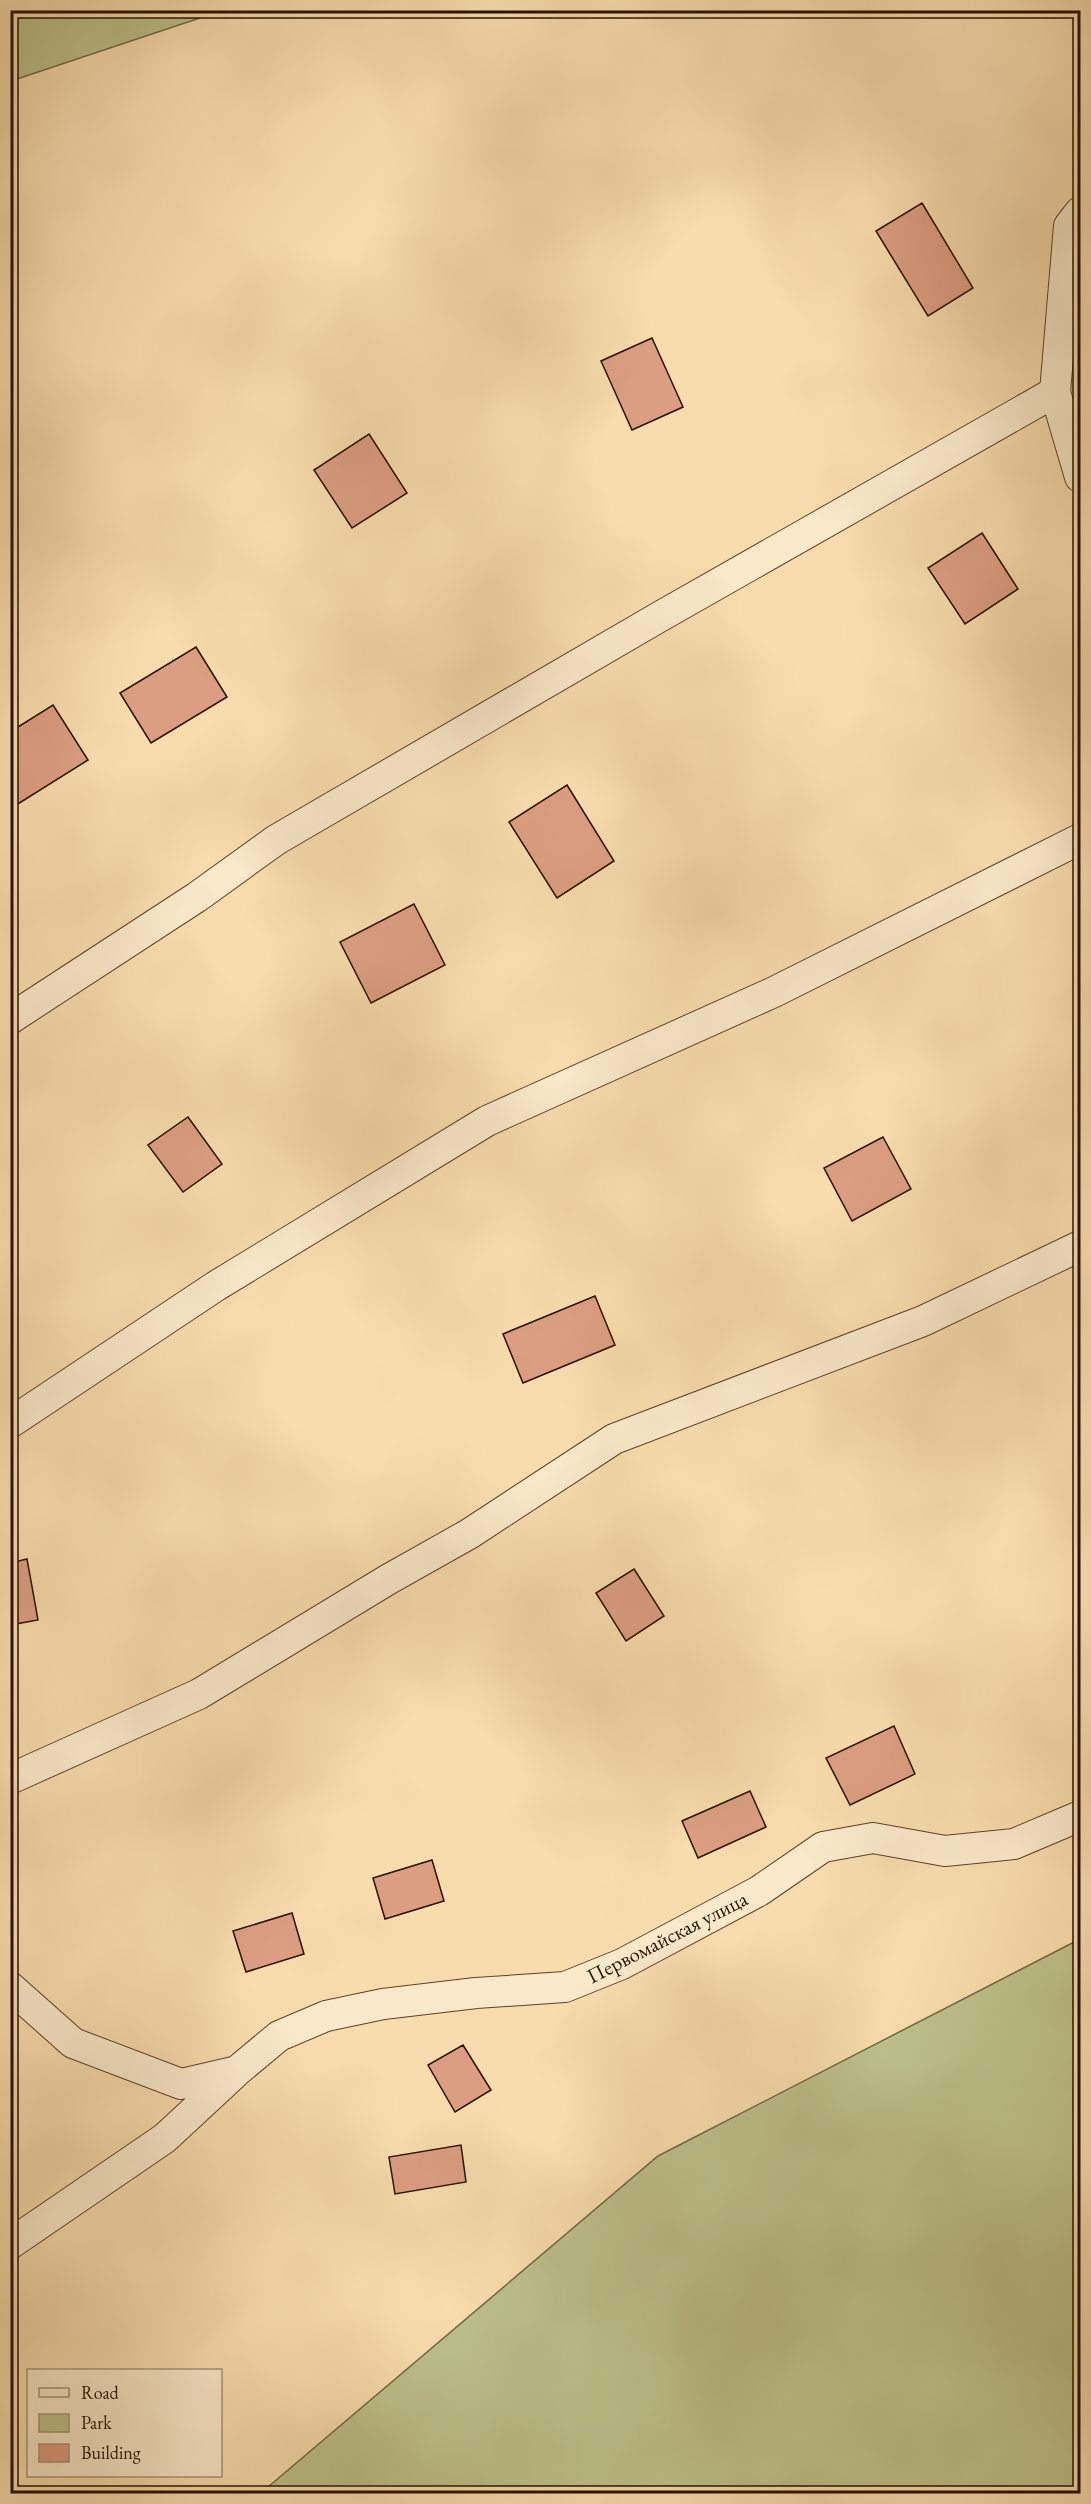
<svg xmlns="http://www.w3.org/2000/svg" width="1091" height="2504" viewBox="0 0 1091 2504" font-family="'EB Garamond',serif">
  <style>
    .green { fill: #bcc08b; stroke: #726846; stroke-width: 1.5 }
    .building { fill: #dc9e82; stroke: #280f00; stroke-width: 1.5 }
    .lines { fill: none; stroke-linecap: round; stroke-linejoin: round }
    .minor-casing { stroke: #5c422b; stroke-width: 32 }
    .minor { stroke: #fae8ca; stroke-width: 30 }
    .labels { text-anchor: middle; dominant-baseline: central; stroke-width: 5; stroke-linejoin: round; paint-order: stroke }
    .street-label { font-size: 21px; fill: #280f00; stroke: #fae8ca }
  </style>
  <rect width="100%" height="100%" fill="#f8dcad"/>
  <filter id="stains"><feTurbulence type="fractalNoise" baseFrequency=".00333" numOctaves="4"/><feColorMatrix values="0 0 0 0 .2 0 0 0 0 .09 0 0 0 0 .02 0 0 0 .5 -.17"/></filter>
  <radialGradient id="worn" r=".72"><stop offset=".6" stop-color="#630" stop-opacity="0"/><stop offset="1" stop-color="#630" stop-opacity=".3"/></radialGradient>
  <path class="green" d="M11,10H221V11L11,81Z
    M1080,1939V2493H261L658,2156Z"/>
  <path class="building" d="M922,203L973,288L928,316L876,231Z
    M652,338L683,407L632,430L601,361Z
    M369,434L407,493L352,528L314,470Z
    M982,533L1018,589L965,624L928,568Z
    M196,647L227,697L151,743L120,693Z
    M53,705L88,760L13,807L10,804V732Z
    M567,785L614,861L557,898L509,822Z
    M414,904L445,965L371,1003L340,942Z
    M188,1117L222,1164L183,1192L148,1145Z
    M883,1137L911,1189L852,1221L824,1168Z
    M595,1296L615,1345L523,1383L503,1334Z
    M27,1559L38,1620L10,1625V1563Z
    M634,1569L664,1616L626,1641L596,1593Z
    M894,1726L915,1774L850,1805L826,1758Z
    M750,1791L766,1827L698,1858L682,1821Z
    M432,1860L444,1901L385,1919L373,1878Z
    M292,1913L304,1954L246,1972L233,1931Z
    M463,2045L491,2090L455,2112L428,2065Z
    M461,2145L466,2182L395,2194L389,2157Z"/>
  <g class="lines">
    <g class="minor-casing">
      <path id="minor" d="M1080,212L1069,226L1055,392L1080,477
        M10,1019L197,897L276,840L661,616L1055,392
        M10,1423L216,1286L487,1121L774,992L1080,839
        M10,1779L199,1694L389,1579L469,1534L614,1439L923,1321L1080,1246
        M10,1987L73,2043L181,2084L237,2071L279,2036L326,2016L383,2004L476,1993L565,1987L622,1964L759,1891L823,1847L873,1838L945,1851L1014,1844L1080,1816
        M10,2244L165,2138L235,2073"/>
    </g>
    <use href="#minor" class="minor"/>
  </g>
  <g class="labels">
    <g class="street-label">
      <text transform="translate(667 1937) rotate(-27)">Первомайская улица</text>
    </g>
  </g>
  <rect width="1091" height="2504" fill="none" stroke="#f8dcad" stroke-width="36"/>
  <rect x="12" y="12" width="1067" height="2480" fill="none" stroke="#280f00" stroke-width="3"/>
  <rect x="18" y="18" width="1055" height="2468" fill="none" stroke="#280f00" stroke-width="1.5"/>
  <rect x="27" y="2369" width="195" height="108" fill="#fae8ca" stroke="#a69179" stroke-width="1.5"/>
  <rect x="39" y="2388" width="30" height="9" fill="#fae8ca" stroke="#a69179" stroke-width="1.5"/>
  <text x="81" y="2399" font-size="18" fill="#280f00">Road</text>
  <rect x="39" y="2414" width="30" height="18" fill="#bcc08b" stroke="#a69179" stroke-width="1.5"/>
  <text x="81" y="2429" font-size="18" fill="#280f00">Park</text>
  <rect x="39" y="2444" width="30" height="18" fill="#dc9e82" stroke="#a69179" stroke-width="1.5"/>
  <text x="81" y="2459" font-size="18" fill="#280f00">Building</text>
  <rect width="100%" height="100%" filter="url(#stains)"/>
  <rect width="100%" height="100%" fill="url(#worn)"/>
</svg>
